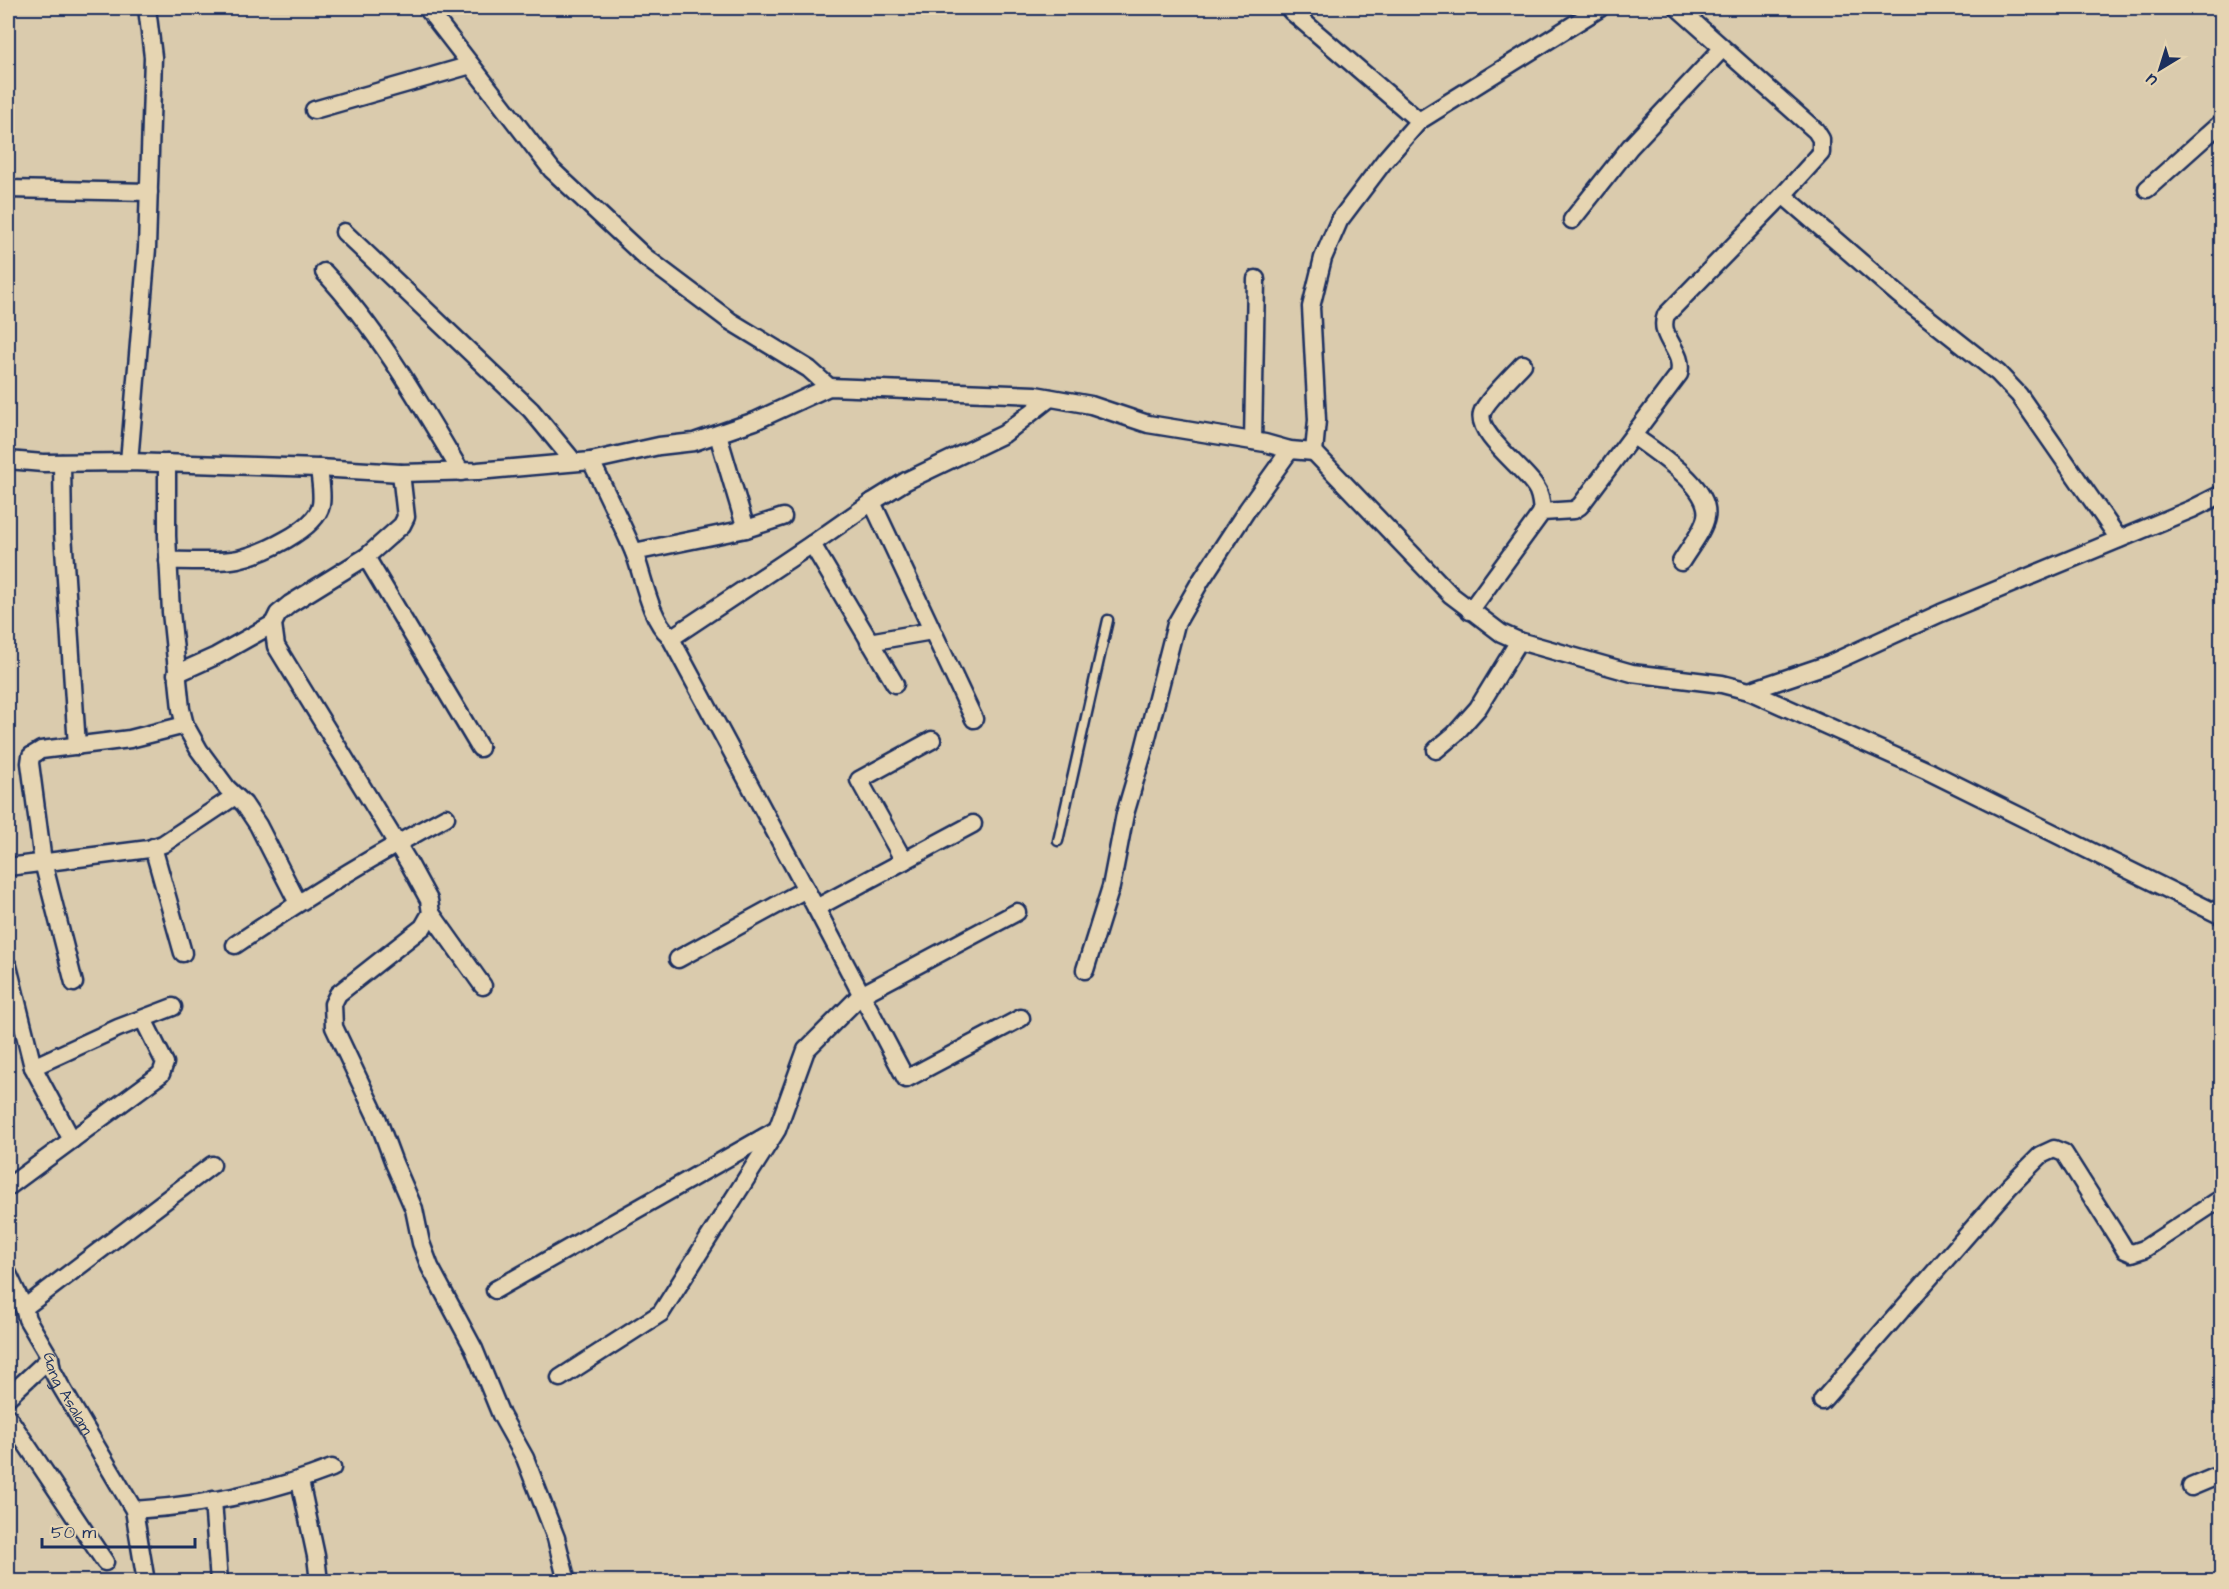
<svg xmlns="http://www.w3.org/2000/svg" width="2229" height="1589" viewBox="0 0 2229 1589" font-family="'Architects Daughter',sans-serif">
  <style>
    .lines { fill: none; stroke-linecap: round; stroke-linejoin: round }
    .lane-casing { stroke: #1b2f5e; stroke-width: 13 }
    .street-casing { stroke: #1b2f5e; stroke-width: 21 }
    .lane { stroke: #e6d5b2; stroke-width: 8 }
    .street { stroke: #e6d5b2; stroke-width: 16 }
    .labels { text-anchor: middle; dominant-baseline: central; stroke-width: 4.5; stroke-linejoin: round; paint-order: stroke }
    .street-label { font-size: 16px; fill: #1b2f5e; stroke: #e6d5b2 }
  </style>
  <rect width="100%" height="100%" fill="#dacbad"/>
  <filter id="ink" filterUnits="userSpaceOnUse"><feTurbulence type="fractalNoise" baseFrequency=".0167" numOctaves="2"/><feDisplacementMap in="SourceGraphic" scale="12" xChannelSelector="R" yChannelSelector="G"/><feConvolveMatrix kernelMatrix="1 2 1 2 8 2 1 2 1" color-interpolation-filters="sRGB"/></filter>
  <g filter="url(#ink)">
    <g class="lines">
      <g class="lane-casing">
        <path id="lane" d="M1058,841L1108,620"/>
      </g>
      <g class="street-casing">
        <g id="street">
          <path d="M427,8L552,170L645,257L730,321L809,369L829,387"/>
          <path d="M1291,11L1419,121"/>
          <path d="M314,110L471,65"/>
          <path d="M8,189L149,192"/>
          <path d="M2147,189L2222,122"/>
          <path d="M1783,195L1899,295L1998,373L2019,395L2119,539"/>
          <path d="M1572,220L1630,147L1722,49"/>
          <path d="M344,232L531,410L574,462"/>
          <path d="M324,272C379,331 420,403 461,472"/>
          <path d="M1523,364C1514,374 1485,402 1482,413C1476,434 1524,468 1535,486C1541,494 1541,503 1542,512"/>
          <path d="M718,435L746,529"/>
          <path d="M1634,436C1656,453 1712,487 1706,517C1704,530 1688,550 1681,562"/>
          <path d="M1253,441L1256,279"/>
          <path d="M1314,452L1451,595L1501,633L1519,641L1632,673L1722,684L1749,691L1928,771L2222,916"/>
          <path d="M8,460L43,463L129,462L319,468L401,473L478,471L591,461L659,446L694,442L755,421L829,387L1035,395L1091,405L1148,424L1265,443L1290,450L1314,452L1317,420L1311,307L1323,258L1339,221L1385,160L1419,121L1600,8"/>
          <path d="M591,461C605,490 620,520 633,550C643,573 649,618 669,635L674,636L812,544L872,502L906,481L1004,434L1050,398"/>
          <path d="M129,462L147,248L153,57L147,8"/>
          <path d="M62,463L63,533L77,746"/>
          <path d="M167,463V536L171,612L181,709L185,725L199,750L227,788L244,804L258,825L298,903"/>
          <path d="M401,473L406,517L402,525L366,557L290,604L278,614L273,624L276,646L410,865L429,900L431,913L423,927L338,994L333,1004L334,1027L378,1120L394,1163L414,1209L421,1243L430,1267L474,1349L501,1415L525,1458L556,1538L567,1582"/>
          <path d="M872,502L974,719"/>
          <path d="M812,544L895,684"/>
          <path d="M634,552L746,529L783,517"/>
          <path d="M366,557L480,748"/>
          <path d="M168,561C188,560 220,563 238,559C261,554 316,530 321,505C323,494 320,479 319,468"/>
          <path d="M1470,611L1542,512L1574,510L1580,506L1679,374C1685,350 1657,338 1666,315L1783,195L1821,153V139L1816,131L1678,8"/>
          <path d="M669,635L816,908L906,1079L1021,1018"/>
          <path d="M869,642L932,631"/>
          <path d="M176,674L216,656L273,624"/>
          <path d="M1749,691L1829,664L1941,613L2192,509L2222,494"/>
          <path d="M1436,750L1455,734L1478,708L1519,641"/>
          <path d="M153,847L183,953"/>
          <path d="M904,861L859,780L932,740"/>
          <path d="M8,867L149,849L163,844L235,796"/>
          <path d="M816,908L973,824"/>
          <path d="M431,913L483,986"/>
          <path d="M235,945C303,899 373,856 446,817"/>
          <path d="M678,959L806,889"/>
          <path d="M8,966L33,1067L72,1140"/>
          <path d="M1085,970L1111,887L1125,814L1143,753L1176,624L1200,582L1247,510L1290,450"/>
          <path d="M74,983L43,862L30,763L31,756L41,750L130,739L185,725"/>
          <path d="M33,1067L118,1028L173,1007"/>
          <path d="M8,1187L161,1074L165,1063L143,1019"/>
          <path id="s1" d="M8,1274L24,1308L27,1319L50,1358L52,1370L60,1385L134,1510L146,1582"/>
          <path d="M495,1290L773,1132"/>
          <path d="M24,1308L212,1165"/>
          <path d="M560,1378L661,1313L777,1130L806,1050L861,995L1017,912"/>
          <path d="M8,1397L50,1358"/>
          <path d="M1822,1401L2009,1187L2041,1155L2054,1149L2064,1153L2119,1240L2125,1250L2132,1253L2144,1249L2222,1198"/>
          <path d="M8,1417L105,1562"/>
          <path d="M300,1481L316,1556L319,1582"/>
          <path d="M2191,1487L2222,1474"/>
          <path d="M213,1500L219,1582"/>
          <path d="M134,1510C201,1506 270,1492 332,1468"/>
        </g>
      </g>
      <use href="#lane" class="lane"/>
      <use href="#street" class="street"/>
    </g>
  </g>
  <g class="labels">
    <g class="street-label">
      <text stroke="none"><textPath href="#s1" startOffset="134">Gang Asalam</textPath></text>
    </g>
  </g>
  <rect width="2229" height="1589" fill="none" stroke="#e6d5b2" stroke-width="30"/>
  <rect x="15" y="15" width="2199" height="1559" fill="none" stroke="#1b2f5e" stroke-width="2" filter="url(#ink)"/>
  <g transform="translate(2160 69) rotate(218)" stroke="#e6d5b2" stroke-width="4.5" paint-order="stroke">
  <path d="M0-4.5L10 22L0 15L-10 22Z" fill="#1b2f5e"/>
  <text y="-9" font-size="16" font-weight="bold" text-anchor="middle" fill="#1b2f5e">U</text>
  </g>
  <path d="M42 1538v9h153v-9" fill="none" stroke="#1b2f5e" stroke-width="3"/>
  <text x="51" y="1538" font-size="18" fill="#1b2f5e" stroke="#e6d5b2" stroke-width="4.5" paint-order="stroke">50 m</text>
</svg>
